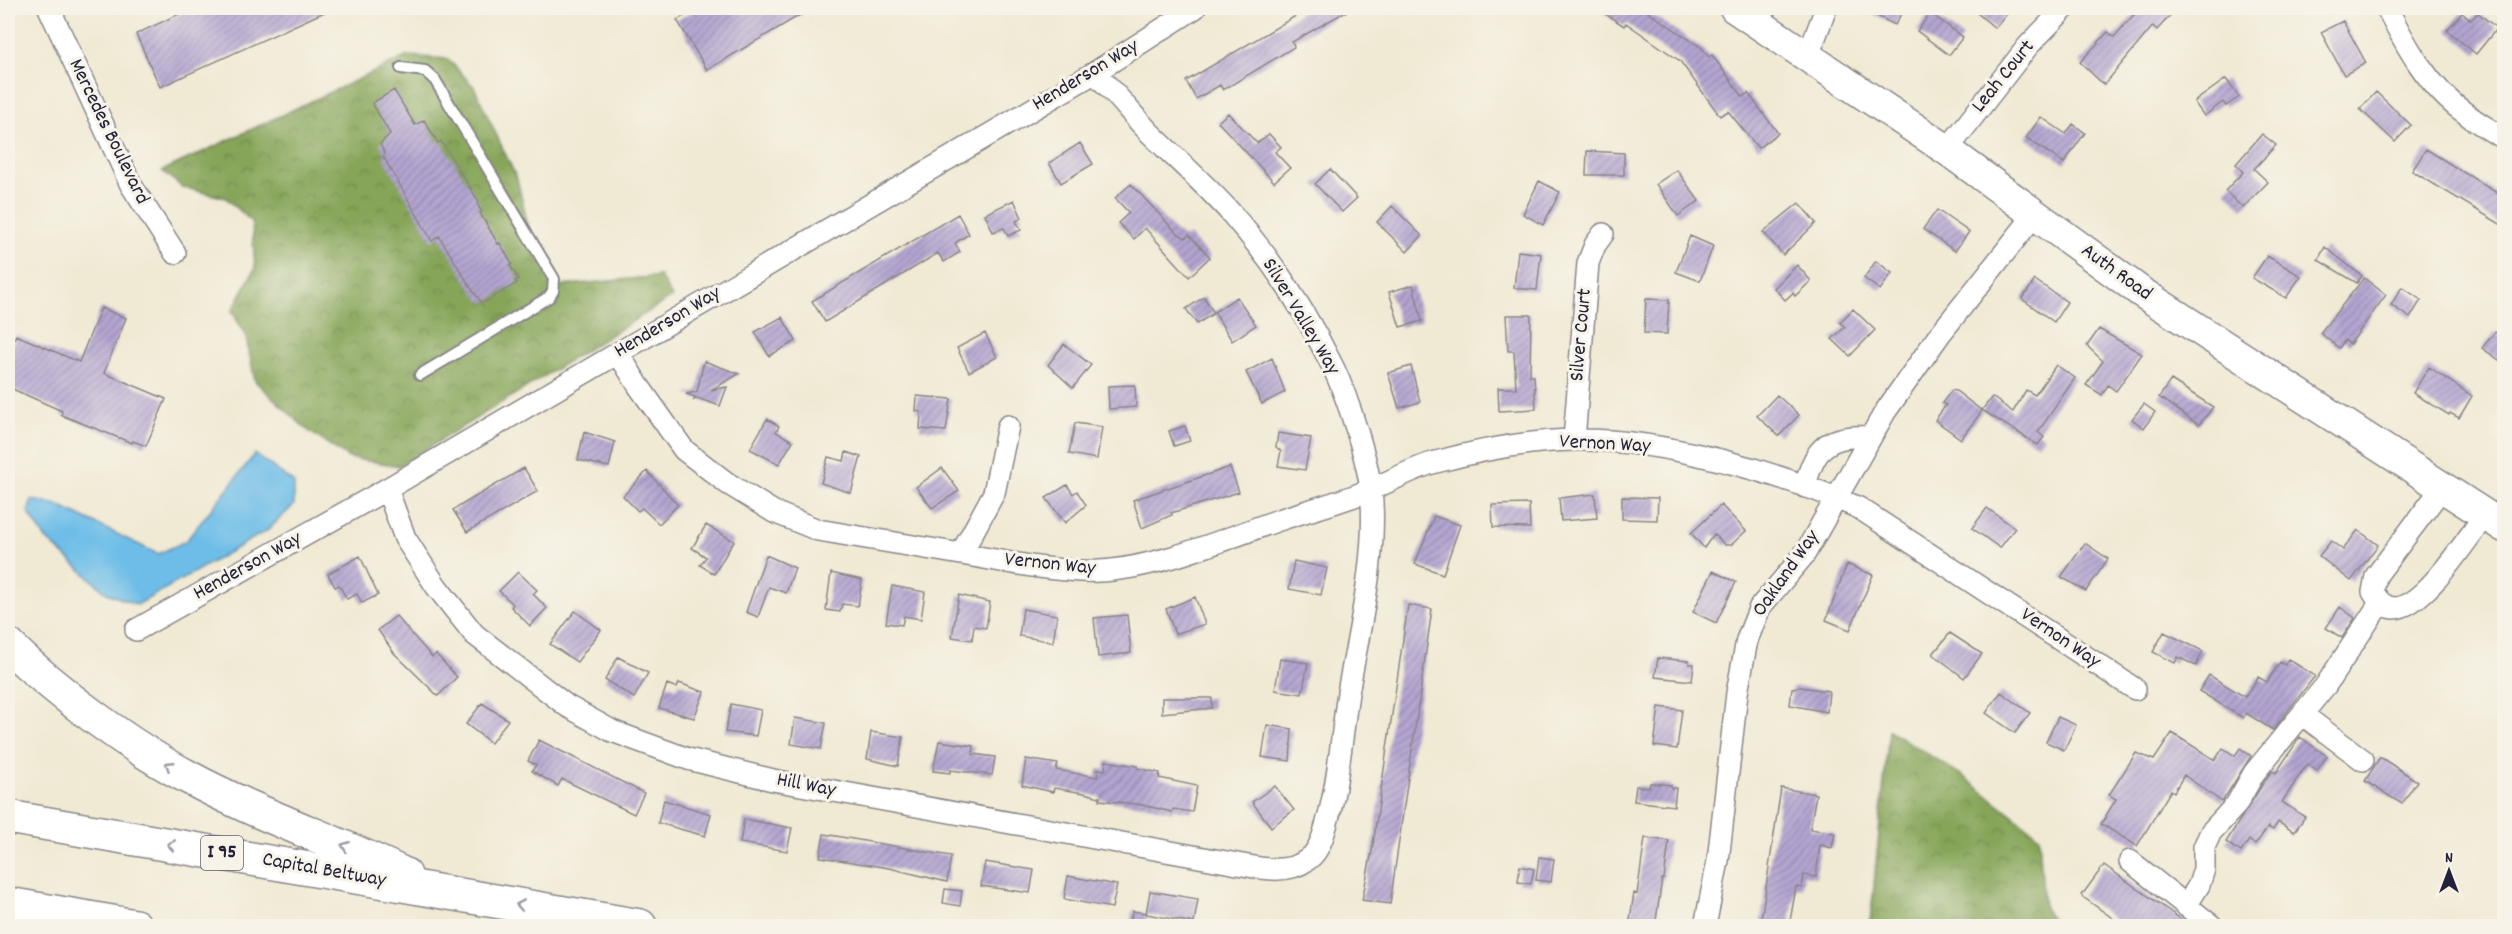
<svg xmlns="http://www.w3.org/2000/svg" width="2512" height="934" viewBox="0 0 2512 934" font-family="Dekko,sans-serif">
  <style>
    .forest { fill: url(#forest-crowns); stroke: #54644a; stroke-width: 1.5 }
    .water { fill: #6dbde8; stroke: #487092; stroke-width: 1.5 }
    .building { fill: url(#building-hatch) }
    .lines { fill: none; stroke-linecap: round; stroke-linejoin: round }
    .lane-casing { stroke: #898688; stroke-width: 14 }
    .street-casing { stroke: #898688; stroke-width: 24 }
    .secondary-casing { stroke: #898688; stroke-width: 33 }
    .highway-casing { stroke: #898688; stroke-width: 36 }
    .lane { stroke: #fff; stroke-width: 10 }
    .street { stroke: #fff; stroke-width: 21 }
    .secondary { stroke: #fff; stroke-width: 30 }
    .highway { stroke: #fff; stroke-width: 33 }
    .oneway { stroke: #9c9ca7 }
    .labels { text-anchor: middle; dominant-baseline: central; stroke-width: 6; stroke-linejoin: round; paint-order: stroke }
    .shield { fill: #f7f3e8; stroke: #62616f; stroke-width: 1.5 }
    .shield-label { font-size: 20px; font-weight: bold; fill: #22223b }
    .street-label { font-size: 21px; fill: #22223b; stroke: #f7f3e8 }
  </style>
  <defs>
    <pattern id="forest-crowns" width="20" height="18" patternUnits="userSpaceOnUse" patternTransform="scale(1.5)"><rect width="20" height="18" fill="#86a559"/><path d="M2 6a3 3 0 1 1 6 0M12 15a3 3 0 1 1 6 0" fill="none" stroke="#6d864b"/></pattern>
    <pattern id="building-hatch" width="6" height="6" patternUnits="userSpaceOnUse" patternTransform="scale(1.5)"><rect width="6" height="6" fill="#b4a5d1"/><path d="M-1 1l2-2M0 6l6-6M5 7l2-2" fill="none" stroke="#9286ab"/></pattern>
  </defs>
  <rect width="100%" height="100%" fill="#f7f3e8"/>
  <filter id="ink" filterUnits="userSpaceOnUse"><feTurbulence type="fractalNoise" baseFrequency=".0167" numOctaves="2"/><feDisplacementMap in="SourceGraphic" scale="12" xChannelSelector="R" yChannelSelector="G"/><feConvolveMatrix kernelMatrix="1 2 1 2 8 2 1 2 1" color-interpolation-filters="sRGB"/></filter>
  <filter id="wash" filterUnits="userSpaceOnUse"><feTurbulence type="fractalNoise" baseFrequency=".008" numOctaves="4" result="noise"/><feDisplacementMap in="SourceGraphic" scale="24" xChannelSelector="R" yChannelSelector="G"/><feGaussianBlur stdDeviation="1.35" result="paint"/><feColorMatrix in="noise" values="0 0 0 0 0 0 0 0 0 0 0 0 0 0 0 0 0 1.4 0 .05"/><feComposite in="paint" operator="in"/></filter>
  <g filter="url(#wash)">
    <rect width="100%" height="100%" fill="#f0ead4"/>
    <path class="forest" d="M408,56L448,59L474,87L517,179L535,254L558,286L660,276L672,297L399,466L349,458L307,430L255,381L246,337L232,311L255,268L252,222L226,198L182,187L162,171Z
      M1889,730L1963,776L2039,836L2044,908L2056,926H1870Z"/>
    <path class="water" d="M255,454L294,483V505L268,530L137,605L107,593L45,538L28,512L32,500L55,504L158,554L186,541Z"/>
    <g id="blocks">
      <path class="building" d="M192,8H333L160,87L136,34Z
        M698,8H812L707,70L677,20Z
        M1309,8H1352L1292,42L1294,47L1223,90L1220,85L1196,99L1186,81Z
        M1596,8H1642L1702,48L1709,57L1712,55L1743,97L1748,93L1778,133L1758,148L1728,111L1720,116L1680,61L1626,23L1624,26Z
        M1861,8H1904L1895,25Z
        M1971,8H2012L1995,28Z
        M2140,8H2177L2157,30L2153,26L2104,85L2080,62L2108,32L2114,37Z
        M1930,13L1963,37L1949,55L1917,31Z
        M2462,13L2471,20L2478,13L2497,28L2476,54L2447,30Z
        M2343,21L2366,63L2344,75L2321,32Z
        M2226,79L2239,97L2226,106L2223,102L2204,116L2194,102Z
        M394,90L415,125L424,120L438,143L441,141L479,202L477,204L482,212L480,213L498,244L500,243L512,264L510,266L519,279L515,281L517,283L485,302H481L471,288L439,236L432,241L383,156L385,154L380,144L390,134L372,103Z
        M2376,92L2411,125L2395,142L2360,109Z
        M1228,113L1257,143L1269,134L1281,147L1275,152L1290,168L1274,182L1218,122Z
        M2041,117L2066,134L2073,124L2085,133L2064,163L2026,138Z
        M2262,134L2276,145L2254,169L2268,182L2243,208L2225,191L2243,172L2236,164Z
        M1080,143L1093,164L1061,183L1049,163Z
        M2426,149L2505,198V227L2412,171Z
        M1587,151L1624,153V175H1586Z
        M1330,169L1357,198L1342,212L1315,184Z
        M1677,170L1699,201L1678,216L1656,184Z
        M1539,181L1560,192L1543,225L1523,214Z
        M1131,184L1175,231L1185,238L1189,235L1210,257L1189,277L1145,228L1134,239L1118,223L1129,213L1115,198Z
        M1014,200L1022,218L1016,221L1021,230L1008,236L1004,228L993,232L985,214Z
        M1799,203L1816,223L1783,255L1763,232Z
        M1392,206L1422,236L1407,252L1377,222Z
        M1937,210L1969,232L1955,251L1923,229Z
        M958,214L969,234L955,243L960,252L944,262L938,253L825,322L812,301Z
        M1690,236L1713,246L1700,281L1676,272Z
        M2325,247L2362,276L2357,283L2318,260Z
        M1518,251L1541,254L1537,290L1514,288Z
        M2267,256L2301,276L2286,298L2252,278Z
        M1876,261L1892,273L1880,290L1864,278Z
        M1797,265L1811,281L1795,296L1793,293L1785,300L1774,288Z
        M2364,278L2386,295L2350,344L2345,340L2339,348L2320,333Z
        M2035,280L2067,302L2054,322L2022,299Z
        M1413,285L1422,321L1400,327L1389,292Z
        M2402,287L2421,300L2410,318L2391,305Z
        M1204,297L1214,313L1197,324L1186,309Z
        M1237,297L1256,325L1232,341L1214,312Z
        M1646,299L1669,300L1667,334L1644,333Z
        M101,308L126,318L104,373L166,399L146,446L133,441L132,443L61,415L62,411L8,387V355L16,335L79,362Z
        M1853,309L1875,330L1850,356L1832,339L1845,327L1840,322Z
        M1506,315H1531L1530,376H1534L1536,409L1499,411L1498,388H1516L1514,351H1508Z
        M782,317L796,341L769,356L755,332Z
        M2099,329L2142,354L2116,391L2108,385L2102,395L2086,385L2103,361L2087,346Z
        M2495,332L2505,340V364L2482,348Z
        M985,333L997,357L969,372L957,348Z
        M1064,344L1091,365L1073,388L1048,365Z
        M1272,358L1285,392L1262,404L1246,372Z
        M704,361L739,374L711,390L727,387L720,406L697,398L694,400L695,397L686,394L697,392Z
        M2056,365L2075,378L2038,432L2044,437L2038,445L1982,410L1992,397L2013,412L2026,390L2035,395Z
        M1411,366L1420,402L1399,408L1388,373Z
        M2429,367L2472,396L2459,418L2450,413L2449,415L2413,393Z
        M2171,380L2213,407L2199,425L2159,397Z
        M1135,385L1136,407L1109,409L1108,386Z
        M1952,390L1956,391L1982,411L1961,439L1935,420L1946,405L1942,403Z
        M1777,395L1799,415L1779,436L1757,416Z
        M917,396L951,399L946,431L920,429L921,412L916,411Z
        M2144,404L2155,412L2144,428L2132,419Z
        M767,419L779,426L776,432L793,441L779,464L750,449Z
        M1075,423L1102,427L1097,459L1069,454Z
        M1185,426L1190,441L1174,446L1169,431Z
        M584,432L615,442L609,467L578,460Z
        M1278,433L1311,438L1305,470L1278,466L1281,451L1276,447Z
        M846,452L861,457L851,493L821,483L828,457L844,461Z
        M1230,467L1239,492L1171,513L1172,515L1142,528L1133,500Z
        M524,468L538,491L467,532L453,510Z
        M942,468L959,491L932,508L916,487Z
        M647,471L678,505L659,524L642,508L638,511L623,496Z
        M1067,485L1073,494L1077,491L1086,505L1065,523L1046,498Z
        M1595,494L1597,518L1561,521L1559,498Z
        M1622,497L1658,498L1657,520L1622,519Z
        M1529,504L1530,528L1493,527L1492,505Z
        M1721,505L1746,531L1731,545H1725L1714,534L1704,548L1691,533Z
        M1987,508L2015,528L2000,548L1972,528Z
        M1434,516L1460,525L1443,574L1415,564Z
        M706,525L734,541L714,574L700,565L706,557L692,548Z
        M2358,530L2378,545L2351,581L2319,556L2331,541L2343,550Z
        M2085,543L2108,559L2086,591L2061,577Z
        M766,555L795,568L786,593L769,587L758,617L746,612Z
        M360,556L378,595L362,603L357,594L347,599L339,585L335,587L328,574Z
        M1294,561L1327,568L1321,595L1289,589Z
        M1847,564L1873,575L1850,630L1826,620Z
        M1713,571L1736,582L1716,623L1693,612Z
        M518,572L537,590L533,594L547,608L530,626L511,607L513,604L499,591Z
        M831,573L862,580L858,606L842,604L840,612L826,610Z
        M892,586L925,592L921,619L904,616L902,625L886,623Z
        M959,595L990,602L986,628L974,626L972,640L952,637Z
        M1195,597L1205,624L1175,634L1166,609Z
        M1408,605L1432,609L1390,904L1362,900L1372,851Z
        M2340,607L2355,618L2342,638L2326,628Z
        M1023,609L1057,615L1053,642L1019,636Z
        M575,611L601,630L577,662L550,644Z
        M1127,615L1131,653L1098,657L1094,618Z
        M396,616L432,657L436,654L457,677L438,696L394,653L378,630Z
        M2164,632L2203,651L2196,666L2178,657L2175,663L2153,652Z
        M1950,633L1982,654L1964,678L1933,654Z
        M618,657L648,673L634,698L605,680Z
        M1658,658L1689,661V664H1694L1692,681L1655,677Z
        M1280,659L1308,663L1302,694L1275,690Z
        M2288,659L2315,676L2273,730L2246,713L2243,718L2199,691L2209,675L2245,697L2258,677L2267,682L2280,662L2285,665Z
        M679,683L704,692L694,718L659,708L667,684L677,688Z
        M1800,687L1829,691L1827,712L1790,705L1792,688Z
        M2001,692L2030,713L2015,733L1986,713Z
        M1162,698H1212V708L1162,713Z
        M482,703L508,720L491,743L466,724Z
        M731,704L761,710L756,736L725,732Z
        M1659,707L1682,710L1677,749L1654,746Z
        M2058,717L2076,725L2064,750L2046,742Z
        M795,718L826,723L821,749L791,744Z
        M1267,725L1292,729L1290,761L1262,757Z
        M871,732L903,737L898,766L867,759Z
        M2172,733L2215,760L2223,748L2235,756L2240,748L2251,756L2222,802L2184,775L2174,792L2171,790L2137,846L2101,824L2116,799L2109,795L2136,753L2154,760Z
        M2300,737L2327,756L2317,771L2307,764L2282,802L2305,817L2294,832L2278,822L2273,830L2268,827L2255,845L2249,840L2241,852L2226,842L2265,780L2272,771L2276,773Z
        M539,740L644,793L634,814L562,779L558,786L532,771L536,765L528,761Z
        M939,741L974,746L973,754L995,757L992,775L950,770V773L933,771Z
        M2380,757L2417,781L2402,804L2365,781Z
        M1026,759L1058,764L1056,770L1097,777L1098,769L1105,770L1106,761L1137,766V768L1160,773L1159,778L1197,786L1192,812L1173,809L1172,812L1143,805L1100,800V797L1084,793L1054,788L1053,792L1022,785Z
        M1650,783L1671,785V788H1676L1674,806L1634,801L1636,786L1649,787Z
        M1275,786L1294,810L1271,827L1252,802Z
        M1781,788L1816,794L1810,829L1835,833L1832,848L1820,845L1816,877L1804,875L1802,888L1796,887L1789,927H1760Z
        M664,800L711,814L705,836L658,823Z
        M744,819L792,828L787,851L740,843Z
        M824,834L951,856L947,882L889,868L820,857Z
        M1645,838L1669,841L1664,879H1662L1655,927H1629L1634,893L1637,894Z
        M1539,857L1554,859L1551,882L1536,880Z
        M985,862L1034,870L1030,893L981,886Z
        M2104,865L2192,927H2125L2083,897L2082,895Z
        M1520,866L1534,869L1531,884L1518,882Z
        M1068,876L1117,885L1112,908L1064,899Z
        M945,889L962,891L960,906L943,903Z
        M1150,891L1198,899L1194,923L1146,914Z
        M1132,911L1146,913L1144,927H1130Z"/>
    </g>
  </g>
  <g filter="url(#ink)">
    <use href="#blocks" fill-opacity="0" stroke="#898688" stroke-width="1.5"/>
    <g class="lines">
      <g class="lane-casing">
        <path id="lane" d="M401,68L425,71L435,80L554,279L553,291L549,297L420,375"/>
      </g>
      <g class="street-casing">
        <path id="street" d="M49,8L131,185L175,253
          M2387,8C2406,46 2429,88 2465,113C2477,123 2491,130 2504,139
          M1808,56L1826,8
          M1947,150L2028,46L2065,8
          M618,353L638,385L684,450L727,483L774,512L818,530L961,554L994,493L1008,426
          M1574,440L1588,263L1595,245L1603,234
          M1805,487C1814,447 1829,434 1869,437
          M2442,488L2376,576L2373,592C2378,600 2383,607 2394,608C2424,608 2468,537 2485,515
          M387,489L405,538L436,586L474,634L567,706L612,731L688,759L773,780L1232,863C1255,867 1286,876 1307,860C1316,854 1319,846 1323,836C1338,791 1341,740 1348,693C1359,630 1378,553 1371,490C1367,458 1348,399 1334,369C1307,314 1271,258 1230,212C1205,184 1176,159 1150,133C1130,113 1116,92 1094,73
          M961,554C1005,561 1054,573 1100,571C1158,568 1224,539 1279,520C1309,510 1342,502 1372,489C1394,480 1413,468 1436,462C1480,450 1529,441 1574,440C1660,438 1780,472 1859,508L2135,689
          M136,630L387,489L1094,73L1195,8
          M2303,715L2363,760
          M2130,861L2212,926
          M2186,906L2199,885L2204,869V847L2211,832L2236,805L2254,773L2326,685L2380,603
          M1705,926L1718,861L1737,693L1747,640L1760,607L1804,555L1885,412L1940,334L2036,213"/>
      </g>
      <g class="secondary-casing">
        <path id="secondary" d="M1735,8L1947,150L2141,292L2504,527"/>
      </g>
      <g class="highway-casing">
        <path id="highway" d="M8,645C55,691 129,746 188,777C258,815 334,840 405,875
          M8,817L640,926
          M8,904L135,926"/>
      </g>
      <use href="#lane" class="lane"/>
      <use href="#street" class="street"/>
      <use href="#secondary" class="secondary"/>
      <use href="#highway" class="highway"/>
    </g>
    <defs><path id="oneway-chevron" d="M-2-3.5L2.5 0L-2 3.5" fill="none" stroke-width="1.6" stroke-linecap="round" stroke-linejoin="round" transform="scale(1.5)"/></defs>
    <g class="oneway">
      <use href="#oneway-chevron" transform="translate(169 765) rotate(-147)"/>
      <use href="#oneway-chevron" transform="translate(171 845) rotate(-170)"/>
      <use href="#oneway-chevron" transform="translate(345 846) rotate(-159)"/>
      <use href="#oneway-chevron" transform="translate(520 905) rotate(-170)"/>
    </g>
  </g>
  <g class="labels">
    <rect class="shield" x="201" y="836" width="42" height="34" rx="4.5"/>
    <g class="shield-label">
      <text x="222" y="853">I 95</text>
    </g>
    <g class="street-label">
      <text transform="translate(1086 76) rotate(-31)">Henderson Way</text>
      <text transform="translate(2004 77) rotate(-51)">Leah Court</text>
      <text transform="translate(108 132) rotate(64)">Mercedes Boulevard</text>
      <text transform="translate(2116 273) rotate(36)">Auth Road</text>
      <text transform="translate(1300 317) rotate(59)">Silver Valley Way</text>
      <text transform="translate(668 323) rotate(-31)">Henderson Way</text>
      <text transform="translate(1582 335) rotate(-85)">Silver Court</text>
      <text transform="translate(1605 445) rotate(3)">Vernon Way</text>
      <text transform="translate(1050 565) rotate(6)">Vernon Way</text>
      <text transform="translate(248 567) rotate(-29)">Henderson Way</text>
      <text transform="translate(1787 574) rotate(-55)">Oakland Way</text>
      <text transform="translate(2060 639) rotate(34)">Vernon Way</text>
      <text transform="translate(806 786) rotate(11)">Hill Way</text>
      <text transform="translate(324 871) rotate(10)">Capital Beltway</text>
    </g>
  </g>
  <rect width="2512" height="934" fill="none" stroke="#f7f3e8" stroke-width="30"/>
  <g transform="translate(2449 871)" stroke="#f7f3e8" stroke-width="4.5" paint-order="stroke">
  <path d="M0-4.5L10 22L0 15L-10 22Z" fill="#22223b"/>
  <text y="-9" font-size="16" font-weight="bold" text-anchor="middle" fill="#22223b">N</text>
  </g>
</svg>
